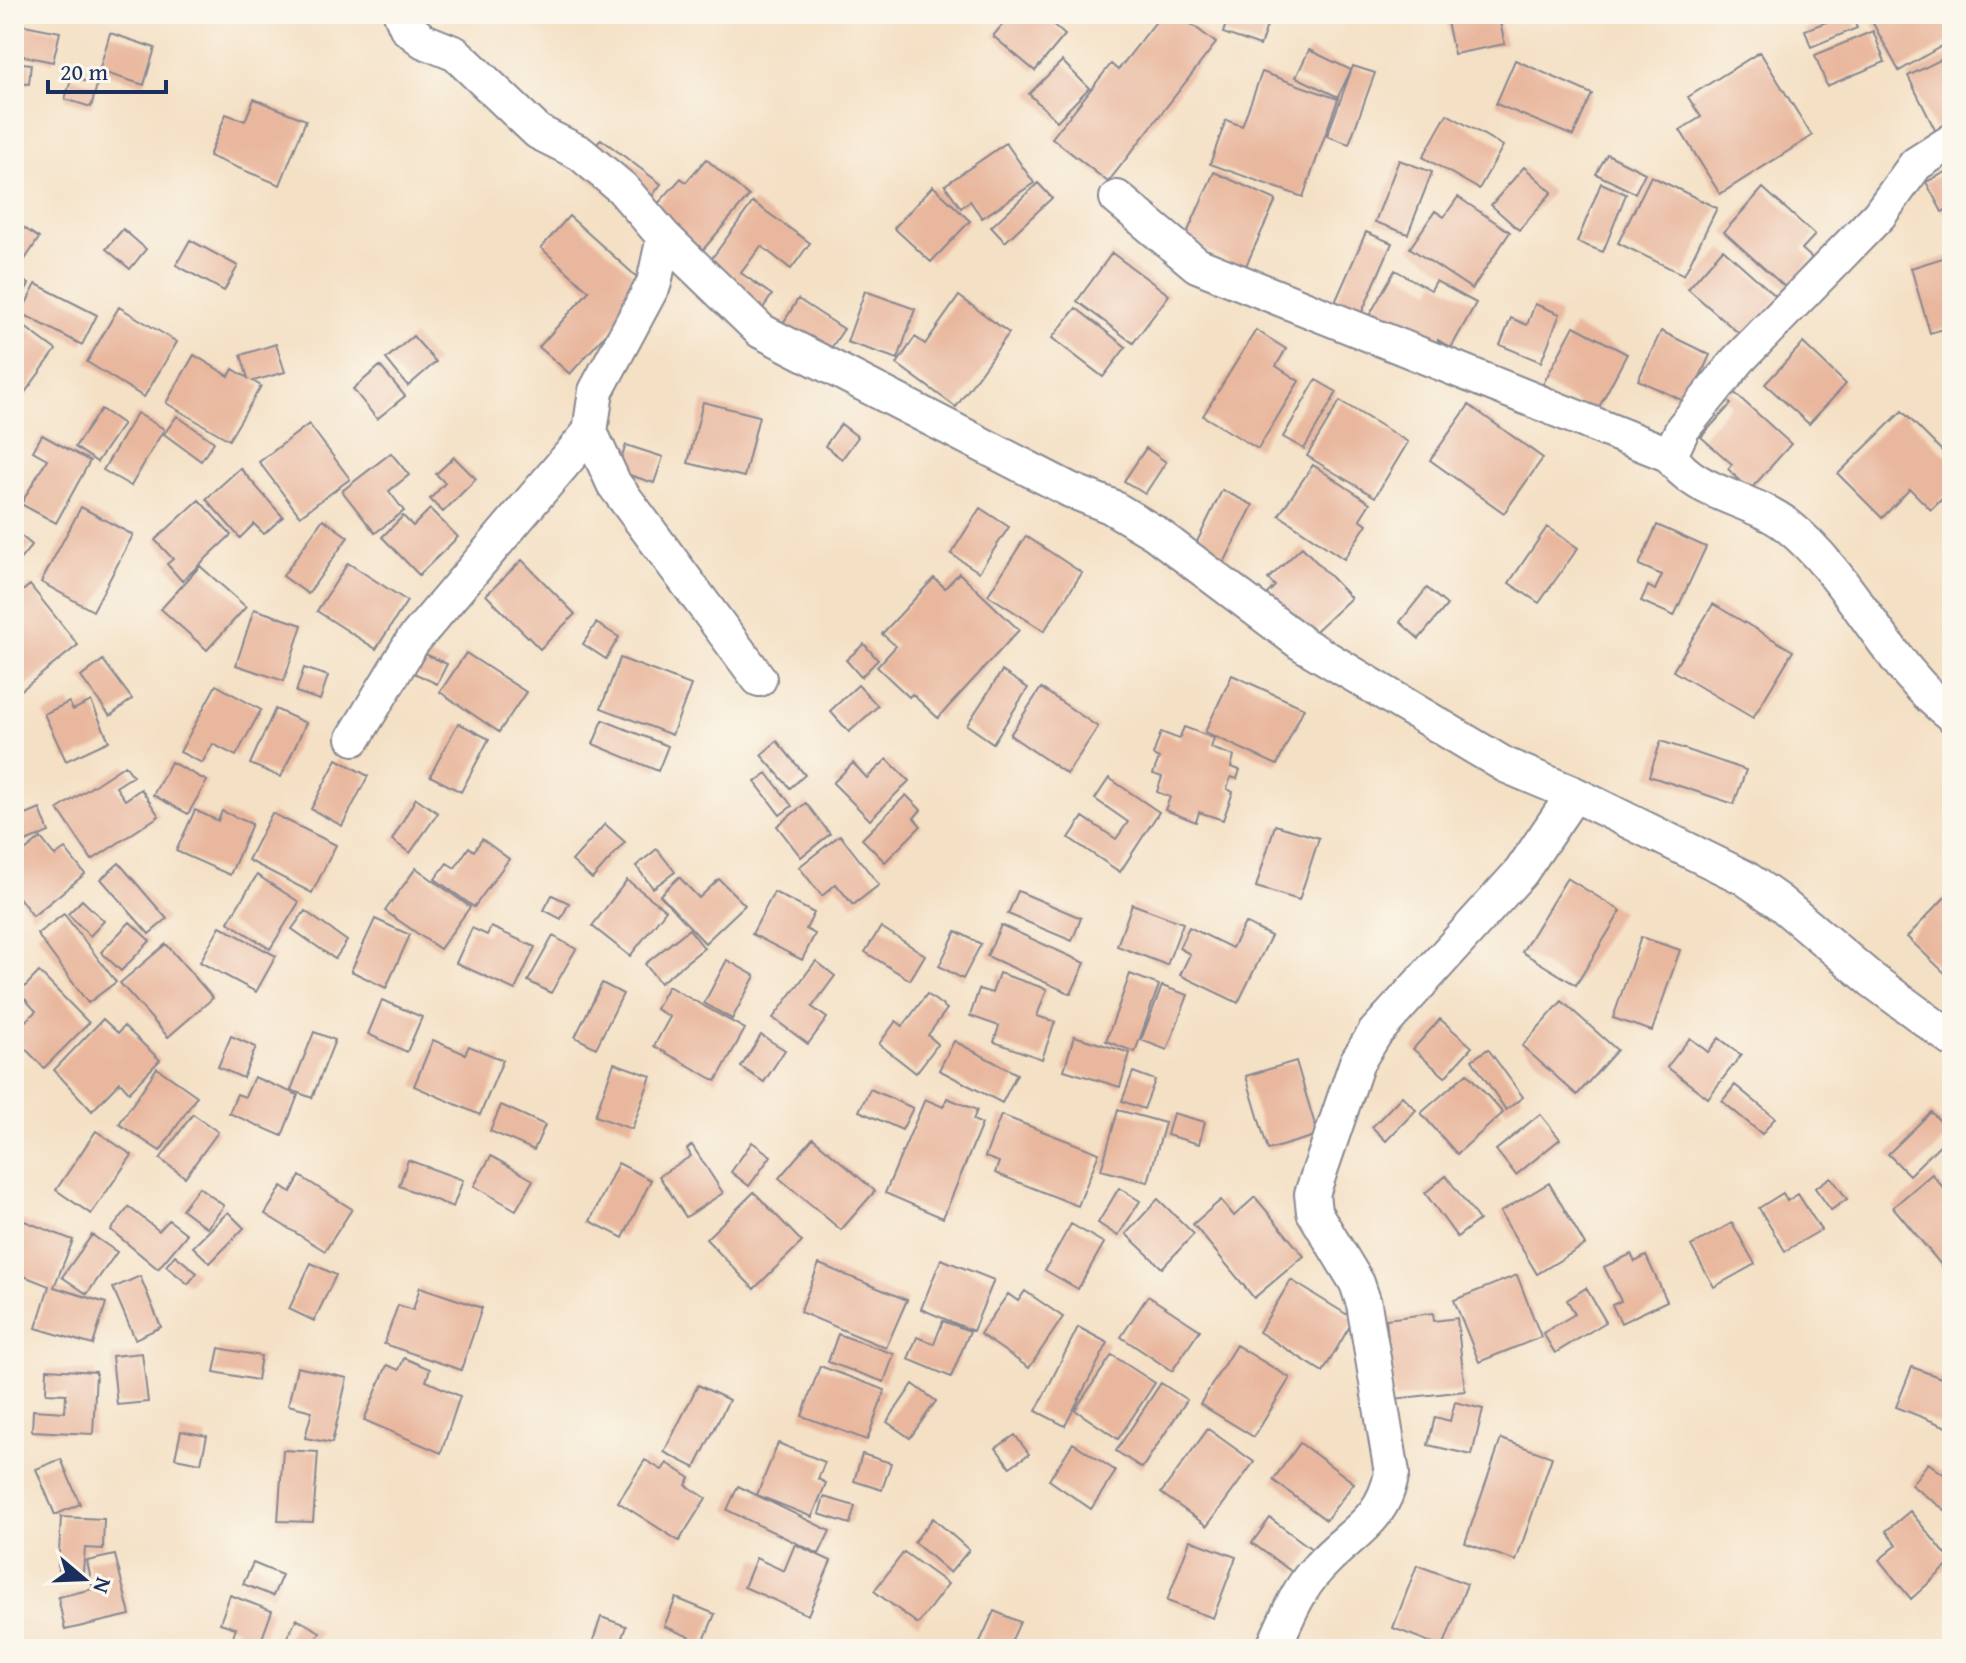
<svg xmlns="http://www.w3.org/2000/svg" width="1966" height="1663" viewBox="0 0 1966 1663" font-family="'Gentium Book Plus',serif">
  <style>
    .building { fill: #e9b79e }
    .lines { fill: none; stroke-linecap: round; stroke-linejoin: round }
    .minor-casing { stroke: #888891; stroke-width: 38 }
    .minor { stroke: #fff; stroke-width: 34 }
  </style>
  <rect width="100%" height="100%" fill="#fbf7ec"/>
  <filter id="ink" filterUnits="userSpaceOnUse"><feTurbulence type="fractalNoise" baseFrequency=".0125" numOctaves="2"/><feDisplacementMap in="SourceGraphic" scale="16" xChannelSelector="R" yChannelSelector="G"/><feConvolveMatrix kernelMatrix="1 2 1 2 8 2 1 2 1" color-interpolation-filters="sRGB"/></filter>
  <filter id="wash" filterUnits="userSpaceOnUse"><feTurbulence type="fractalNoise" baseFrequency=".006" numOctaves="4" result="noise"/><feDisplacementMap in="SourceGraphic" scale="32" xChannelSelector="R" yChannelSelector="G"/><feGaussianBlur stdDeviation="1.8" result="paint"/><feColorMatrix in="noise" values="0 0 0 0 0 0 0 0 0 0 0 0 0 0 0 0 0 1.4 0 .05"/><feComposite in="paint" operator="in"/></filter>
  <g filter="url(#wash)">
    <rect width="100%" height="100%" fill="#f4e0c4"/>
    <g id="blocks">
      <path class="building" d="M1011,14H1041L1065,35L1035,71L993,36Z
        M1162,14H1178L1216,43L1108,182L1052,138L1111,64L1118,70Z
        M1229,14H1271L1260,46L1223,33Z
        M1458,14H1498L1505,44L1454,54L1446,17Z
        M1530,14H1571V16L1531,21Z
        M1847,14H1851L1857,28L1811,47L1805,30Z
        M1872,14H1945L1952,27V40L1899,71L1869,16Z
        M14,23L60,32L53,62L14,54Z
        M1873,31L1885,62L1827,86L1815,55Z
        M110,33L155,48L144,85L99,71Z
        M1309,50L1351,70L1338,97L1296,77Z
        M1760,52L1812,136L1720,194L1680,130L1701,117L1688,97Z
        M1952,54V124L1936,132L1908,76Z
        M1515,60L1592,94L1573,136L1496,104Z
        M1062,61L1089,88L1057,121L1029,94Z
        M14,62L31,64L29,84L14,83Z
        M1353,66L1375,73L1349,144L1327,136Z
        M1262,72L1338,99L1303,197L1210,164L1226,120L1242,126Z
        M72,77L97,85L91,107L65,99Z
        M254,99L306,120L280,185L209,156L226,114L245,121Z
        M1447,114L1503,146L1479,189L1423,157Z
        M601,139L661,184L637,216L578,170Z
        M1006,143L1034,183L982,218L970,201L961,208L945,185Z
        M1607,154L1645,173L1635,193L1596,174Z
        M706,159L749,196L695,259L646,217L681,178L686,182Z
        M1399,160L1432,172L1408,234L1375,222Z
        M1524,167L1552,192L1519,230L1491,205Z
        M1952,169V207L1942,212L1926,182Z
        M1214,172L1276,200L1245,268L1184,240Z
        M1651,176L1717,208L1684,275L1618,243Z
        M1038,183L1052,198L1005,242L991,227Z
        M1601,183L1626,194L1603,252L1577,242Z
        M933,186L970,221L931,262L894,228Z
        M1763,188L1815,235L1802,249L1812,258L1786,288L1724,232Z
        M1458,197L1510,232L1472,289L1410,248L1435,211L1444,217Z
        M753,202L810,243L791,269L761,246L741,273L772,295L756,318L699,276Z
        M569,216L648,287L570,374L539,347L589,291L541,248Z
        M14,221L39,238L24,261L14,255Z
        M123,229L146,249L130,269L106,249Z
        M1366,232L1392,243L1359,319L1333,307Z
        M190,240L238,266L224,291L176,265Z
        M1723,249L1778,298L1743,337L1688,289Z
        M1112,253L1169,295L1133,343L1077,301Z
        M1952,255V326L1930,333L1911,268Z
        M1395,270L1431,290L1436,281L1476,303L1451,348L1438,340L1427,359L1365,323Z
        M14,275L29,284L16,306L14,305Z
        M36,284L97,315L82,345L21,313Z
        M865,291L915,309L898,359L847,342Z
        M959,296L1009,333L956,407L897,364L915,337L925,344Z
        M798,299L844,329L827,354L782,325Z
        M1535,304L1560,314L1541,362L1500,345L1511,318L1527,325Z
        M119,307L177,342L144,397L87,362Z
        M1076,308L1126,347L1103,377L1052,338Z
        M14,319L56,350L18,402L14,399Z
        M1574,326L1627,354L1596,413L1543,384Z
        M1256,330L1286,349L1276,366L1299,381L1258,449L1203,416Z
        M1661,331L1710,355L1688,403L1638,380Z
        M413,336L436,362L408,386L386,359Z
        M1803,343L1846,384L1809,424L1765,384Z
        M276,344L285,372L253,381L261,386L229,440L166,403L194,355L229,376L233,369L248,378L241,355Z
        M380,366L405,396L377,419L353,389Z
        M1316,380L1337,392L1304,449L1283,437Z
        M1728,387L1791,444L1750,490L1728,469L1732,464L1701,437L1731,404L1720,395Z
        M1340,401L1408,442L1375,497L1307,456Z
        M703,402L759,416L744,477L688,463Z
        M1469,405L1543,458L1504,513L1430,460Z
        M101,409L123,424L97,462L75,447Z
        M1902,411L1952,461V489L1931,510L1910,489L1882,518L1838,474Z
        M137,413L164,429L131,486L103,470Z
        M177,416L214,442L201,461L164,434Z
        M309,424L350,479L300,516L259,462Z
        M841,424L858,437L842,459L825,446Z
        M42,435L90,461L56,523L21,504L47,459L33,451Z
        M626,445L663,457L654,483L617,471Z
        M1146,448L1166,462L1145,494L1124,481Z
        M391,453L409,475L389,491L404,511L375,533L342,491Z
        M454,457L476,479L443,512L430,499L445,483L436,474Z
        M1313,465L1370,503L1360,519L1367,524L1344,559L1279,515Z
        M240,468L283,517L264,534L254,524L240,538L206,499Z
        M1222,490L1253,505L1222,567L1192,552Z
        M199,500L231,535L182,581L167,564L173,559L155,540Z
        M81,507L133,535L93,611L41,582Z
        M980,508L1009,527L979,572L951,554Z
        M430,509L458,537L419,575L382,537L403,516L413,526Z
        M323,519L348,537L308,594L283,576Z
        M1657,525L1706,547L1674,616L1641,601L1648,586L1655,590L1662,575L1639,565Z
        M1547,527L1578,548L1539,603L1509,583Z
        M14,530L32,545L14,567Z
        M1026,536L1082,573L1044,631L988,595Z
        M1302,547L1351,598L1302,644L1262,599L1275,586L1268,579Z
        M522,560L575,614L540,649L486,595Z
        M348,563L407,601L376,649L317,611Z
        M200,566L246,607L207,650L161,609Z
        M959,573L1019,630L938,718L912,694L909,697L877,667L896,646L882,634L934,578L945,588Z
        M30,585L78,645L19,692L14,687V598Z
        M1427,588L1447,605L1419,639L1400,622Z
        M1713,604L1793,651L1753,718L1673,671Z
        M254,609L302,625L284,681L236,665Z
        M596,623L619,637L606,659L583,644Z
        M864,644L878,660L861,677L846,660Z
        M423,653L447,664L437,684L414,673Z
        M466,653L526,692L499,732L440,692Z
        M620,658L691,685L672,735L601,708Z
        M103,660L132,699L110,716L81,677Z
        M304,668L328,676L320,700L296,692Z
        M1002,671L1028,688L993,743L967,725Z
        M1232,675L1304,708L1277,765L1205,732Z
        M216,685L261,710L236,756L213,744L202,763L180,752Z
        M858,685L878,706L849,732L830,711Z
        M1041,688L1098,727L1067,774L1010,735Z
        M91,701L109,741L66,761L44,714L69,702L73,710Z
        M275,709L306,723L281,777L250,764Z
        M603,720L668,746L658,771L593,744Z
        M458,723L489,739L461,792L430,776Z
        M1184,727L1214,738L1211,748L1234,756L1231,767L1240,770L1237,779L1231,777L1227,789L1233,792L1223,820L1199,812L1196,822L1165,810L1170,797L1157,792L1162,777L1153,774L1159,758L1153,755L1161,732L1179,739Z
        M777,741L805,775L790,788L761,755Z
        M1661,741L1746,770L1734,804L1649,776Z
        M337,759L368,776L342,826L311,809Z
        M887,759L909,781L870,820L833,783L853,763L867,778Z
        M171,762L207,781L188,814L153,795Z
        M125,765L133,776L116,787L125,800L141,789L159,816L92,860L58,809Z
        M767,773L792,806L780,815L755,782Z
        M1109,778L1159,812L1120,872L1069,838L1083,817L1116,839L1128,822L1095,799Z
        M906,795L921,810L914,818L921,826L885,862L862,839Z
        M416,798L438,813L410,853L392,840Z
        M806,803L830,834L801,857L777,826Z
        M40,809L49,832L14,847V820Z
        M195,810L218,821L222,811L252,824L230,875L176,851Z
        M272,813L336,845L312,893L248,860Z
        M605,824L625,842L592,879L572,861Z
        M1275,825L1319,838L1299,900L1256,887Z
        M840,835L879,885L853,905L836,884L822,896L799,867Z
        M41,838L55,856L65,849L85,874L33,916L14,891V860Z
        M482,839L509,859L474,907L435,879L447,863L455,868L469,847L474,851Z
        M657,849L675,872L653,888L636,866Z
        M119,863L167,919L149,934L101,879Z
        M416,868L470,907L440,949L385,911Z
        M257,875L299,902L270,949L228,922Z
        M679,877L699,898L719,879L745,905L705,943L660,895Z
        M1567,878L1621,911L1576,985L1522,952Z
        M627,880L666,910L630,956L592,926Z
        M1018,891L1081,918L1072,941L1008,914Z
        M774,892L814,913L806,929L815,934L802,960L752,934Z
        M1948,894L1952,898V980L1907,937Z
        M552,895L569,903L561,919L544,910Z
        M82,900L104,921L90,936L68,914Z
        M1132,904L1183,923L1167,965L1117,946Z
        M305,911L347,941L335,959L292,929Z
        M64,914L116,982L88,1003L37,934Z
        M375,919L410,935L386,988L351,971Z
        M130,922L150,941L121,971L101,952Z
        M1245,923L1271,936L1238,1003L1180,975L1190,954L1179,948L1189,927L1232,948Z
        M1001,925L1085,963L1071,994L987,956Z
        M220,926L276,956L256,992L200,962Z
        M491,927L535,947L515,990L456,963L472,928L487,935Z
        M881,927L925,955L910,980L865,952Z
        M689,929L704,948L660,983L645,964Z
        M956,931L981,944L963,979L939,966Z
        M553,936L576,949L551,993L528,981Z
        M1641,937L1680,950L1652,1031L1613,1018Z
        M166,944L213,998L168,1037L120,983Z
        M727,960L755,976L732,1019L704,1003Z
        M816,961L835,976L812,1007L827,1018L808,1044L773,1018Z
        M39,972L89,1023L44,1068L14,1037V1032L36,1011L19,993Z
        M999,973L1047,989L1037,1016L1055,1022L1042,1059L994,1042L999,1026L970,1016L979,989L992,993Z
        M1130,974L1159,985L1135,1052L1106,1041Z
        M602,983L623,994L596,1048L575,1037Z
        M668,986L745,1029L716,1081L654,1046L670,1017L656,1009Z
        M1162,986L1188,995L1167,1050L1141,1040Z
        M927,994L947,1009L928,1035L938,1044L916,1073L879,1044L896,1021L903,1026Z
        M382,1000L422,1017L407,1052L368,1034Z
        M1562,1001L1617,1050L1577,1095L1522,1046Z
        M103,1019L118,1033L124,1026L160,1060L129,1092L120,1082L92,1111L54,1070Z
        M1440,1019L1472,1047L1445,1077L1413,1049Z
        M314,1032L335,1040L312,1098L291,1090Z
        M761,1035L785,1050L764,1082L741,1067Z
        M231,1036L256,1047L243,1078L218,1067Z
        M1074,1036L1130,1053L1120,1087L1064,1070Z
        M1690,1038L1708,1052L1719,1038L1741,1055L1708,1098L1667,1067Z
        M433,1040L465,1054L469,1046L503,1060L480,1115L414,1086Z
        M954,1041L1017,1074L1002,1103L939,1070Z
        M1488,1049L1523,1097L1506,1110L1472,1060Z
        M1296,1061L1318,1135L1268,1150L1246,1076Z
        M614,1063L651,1076L632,1129L595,1116Z
        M157,1068L197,1096L160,1151L119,1124Z
        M1133,1072L1155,1080L1144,1109L1122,1101Z
        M1467,1073L1503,1113L1457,1154L1421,1113Z
        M254,1077L298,1095L282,1136L229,1113L237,1094L245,1097Z
        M1735,1085L1775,1118L1762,1134L1722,1101Z
        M870,1089L913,1108L902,1130L859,1111Z
        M1402,1096L1416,1110L1386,1141L1372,1127Z
        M947,1098L977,1110L973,1120L982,1124L943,1218L885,1193L925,1099L943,1107Z
        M501,1105L545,1125L534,1150L490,1131Z
        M1118,1110L1165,1123L1148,1182L1101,1170Z
        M1931,1112L1952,1133L1909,1175L1888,1154Z
        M1173,1113L1205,1122L1199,1144L1167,1135Z
        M193,1114L218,1132L185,1177L160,1159Z
        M1540,1114L1560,1139L1516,1175L1496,1150Z
        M1001,1115L1099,1153L1078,1206L995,1173L999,1162L985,1157Z
        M96,1131L132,1155L91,1214L56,1190Z
        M813,1138L875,1191L841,1230L779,1178Z
        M752,1142L771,1156L749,1186L731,1172Z
        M692,1145L723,1193L686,1217L659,1176L691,1156L687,1149Z
        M491,1156L533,1180L516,1210L474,1186Z
        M408,1160L463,1180L453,1207L399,1186Z
        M618,1163L651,1180L623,1238L590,1221Z
        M1932,1174L1952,1198V1278L1893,1207Z
        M300,1176L352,1209L325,1251L265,1214L282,1186L291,1192Z
        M1446,1176L1479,1220L1457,1237L1425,1193Z
        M1831,1177L1847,1199L1831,1210L1815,1188Z
        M1549,1183L1585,1245L1537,1274L1500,1212Z
        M199,1187L224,1206L207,1228L182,1209Z
        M1119,1188L1140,1201L1118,1236L1098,1223Z
        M754,1192L802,1242L754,1289L706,1239Z
        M1783,1193L1787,1201L1798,1194L1821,1230L1785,1251L1759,1208Z
        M1255,1197L1304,1256L1254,1298L1193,1224L1221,1200L1234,1216Z
        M1158,1199L1194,1234L1162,1268L1126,1234Z
        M129,1207L159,1231L169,1220L187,1234L158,1269L111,1230Z
        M228,1212L244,1228L210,1263L193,1247Z
        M14,1217L73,1240L54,1287L106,1303L93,1345L36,1328L49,1286L14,1272Z
        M1732,1223L1755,1264L1714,1287L1691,1246Z
        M1071,1224L1104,1243L1078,1289L1045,1270Z
        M92,1235L117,1252L87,1294L62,1277Z
        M1631,1254L1635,1262L1646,1256L1667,1301L1621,1323L1612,1305L1621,1301L1604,1267Z
        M175,1255L197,1273L188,1284L166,1266Z
        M941,1259L994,1280L973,1331L921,1309Z
        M311,1263L336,1275L314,1321L289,1309Z
        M819,1264L907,1300L886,1348L800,1312Z
        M1517,1275L1541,1337L1479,1362L1454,1300Z
        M140,1276L161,1327L135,1339L113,1288Z
        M1291,1280L1354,1319L1323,1372L1259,1332Z
        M420,1287L482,1308L461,1370L384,1344L398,1305L413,1310Z
        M1586,1288L1606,1322L1555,1353L1543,1333L1575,1314L1567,1300Z
        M1025,1291L1063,1317L1029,1368L980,1334L1008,1294L1018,1301Z
        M1148,1296L1200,1330L1172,1371L1121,1337Z
        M1433,1313L1434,1321L1457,1318L1465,1391L1394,1399L1386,1319Z
        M943,1321L970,1331L951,1377L908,1359L917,1337L934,1344Z
        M1078,1327L1108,1343L1065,1426L1036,1411Z
        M838,1334L894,1354L884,1382L828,1362Z
        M1236,1345L1290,1378L1254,1437L1200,1404Z
        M219,1348L261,1356L257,1380L214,1372Z
        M142,1353L148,1402L117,1405L112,1356Z
        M1112,1355L1155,1383L1118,1439L1075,1410Z
        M404,1358L430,1369L426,1381L460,1396L441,1453L364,1420L387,1365L399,1370Z
        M820,1366L885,1390L867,1440L802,1416Z
        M297,1367L347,1378L332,1443L305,1438L312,1411L288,1405Z
        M1912,1367L1952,1382V1429L1896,1407Z
        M47,1369L96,1372L93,1434L32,1431L33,1410L65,1412L66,1394L46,1393Z
        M1161,1383L1187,1400L1142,1468L1116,1451Z
        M913,1384L936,1401L910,1438L887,1422Z
        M698,1385L729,1400L695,1468L664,1452Z
        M1455,1402L1483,1409L1472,1455L1428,1445L1435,1417L1450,1421Z
        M1208,1429L1254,1462L1207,1526L1161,1493Z
        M181,1431L207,1436L201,1463L175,1458Z
        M1015,1435L1029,1454L1010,1467L996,1448Z
        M1501,1439L1552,1457L1516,1561L1465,1543Z
        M778,1443L825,1462L818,1479L826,1483L812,1517L757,1495Z
        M1073,1443L1116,1471L1091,1509L1049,1480Z
        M1300,1443L1354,1483L1326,1520L1273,1480Z
        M283,1450L318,1452L313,1522L278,1521Z
        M862,1454L891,1463L882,1490L854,1481Z
        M61,1459L80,1504L55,1515L36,1469Z
        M645,1460L662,1470L667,1463L690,1478L686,1485L706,1498L679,1541L618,1502Z
        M1928,1463L1952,1480V1515L1911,1485Z
        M738,1486L830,1531L819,1554L727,1510Z
        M824,1497L855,1506L850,1524L819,1514Z
        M1910,1511L1952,1562L1911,1599L1879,1560L1897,1545L1886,1531Z
        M61,1517L104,1519L103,1549L85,1548L83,1572L58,1571Z
        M933,1518L969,1550L950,1573L914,1542Z
        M1270,1518L1313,1550L1295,1574L1252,1543Z
        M1190,1540L1236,1557L1213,1618L1167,1601Z
        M795,1544L831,1561L808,1615L744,1587L756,1558L784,1571Z
        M904,1552L948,1584L918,1624L874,1591Z
        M115,1555L130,1615L65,1630L58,1597L93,1589L87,1561Z
        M253,1563L282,1575L273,1596L243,1584Z
        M1417,1565L1467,1584L1443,1647L1393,1628Z
        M230,1595L272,1611L258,1649L232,1640L236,1628L220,1623Z
        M676,1598L715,1614L703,1643L664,1626Z
        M994,1611L1020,1622L1008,1649L978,1646Z
        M601,1617L626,1626L618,1649H590Z
        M297,1619L320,1632L310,1649H280Z"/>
    </g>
  </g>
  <g filter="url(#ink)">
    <use href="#blocks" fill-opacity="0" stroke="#888891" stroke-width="2"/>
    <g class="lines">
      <g class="minor-casing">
        <path id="minor" d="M401,14L407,28L424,41L456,54L538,132L580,153L622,188L664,237L761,331L1070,490L1110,506L1155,533L1301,643L1505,765L1574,794L1745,878L1778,901L1872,980L1952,1039
          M1952,141L1916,164L1879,215L1738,360L1683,428L1670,455C1692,494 1753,498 1788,526C1852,577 1890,670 1952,715
          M1117,198L1197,265L1670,455
          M590,432L614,484L759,679
          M354,738L412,642L590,432L596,391L654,283L664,237
          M1273,1649C1285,1622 1297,1590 1318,1568C1350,1532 1382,1524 1392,1473L1364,1304L1357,1283L1314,1212L1312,1194L1357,1062L1375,1033L1521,872L1574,794"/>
      </g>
      <use href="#minor" class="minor"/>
    </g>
  </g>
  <rect width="1966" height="1663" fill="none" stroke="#fbf7ec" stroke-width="48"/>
  <g transform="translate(84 1579) rotate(109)" stroke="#fbf7ec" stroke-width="6" paint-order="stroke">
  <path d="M0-6L14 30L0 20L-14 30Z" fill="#1b2f5e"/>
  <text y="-12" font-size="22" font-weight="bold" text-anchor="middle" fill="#1b2f5e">N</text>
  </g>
  <path d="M48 80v12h118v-12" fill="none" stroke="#1b2f5e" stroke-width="4"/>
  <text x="60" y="80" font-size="24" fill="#1b2f5e" stroke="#fbf7ec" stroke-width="6" paint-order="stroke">20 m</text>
</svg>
